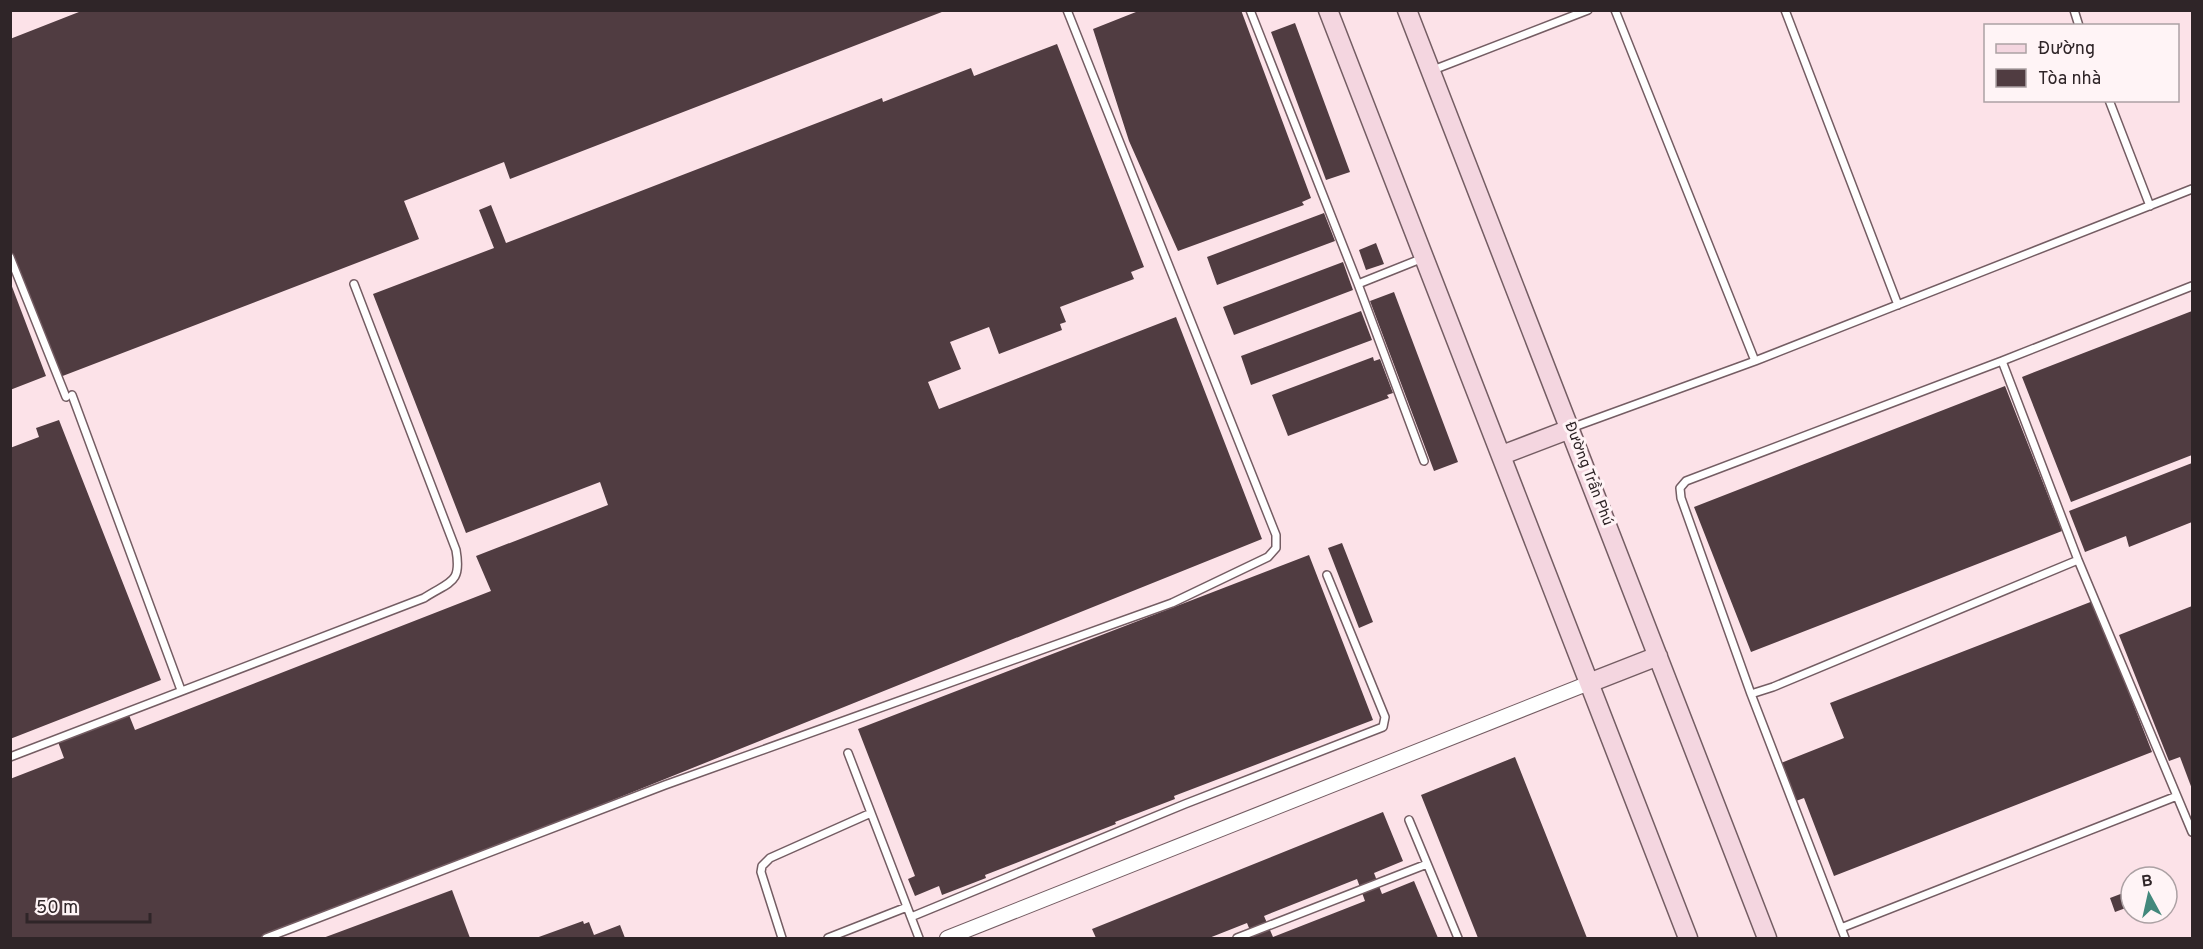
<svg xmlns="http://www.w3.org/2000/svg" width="2203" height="949" viewBox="0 0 2203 949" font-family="Overpass,sans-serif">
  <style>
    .building { fill: #503c41; fill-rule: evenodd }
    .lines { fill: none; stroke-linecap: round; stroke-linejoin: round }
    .service-casing { stroke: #745d63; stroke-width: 10 }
    .minor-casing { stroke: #745d63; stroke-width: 16 }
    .secondary-casing { stroke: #745d63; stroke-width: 21 }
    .service { stroke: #fff; stroke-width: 7 }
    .minor { stroke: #fff; stroke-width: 14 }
    .secondary { stroke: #f4d6e0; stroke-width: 18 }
    .labels { text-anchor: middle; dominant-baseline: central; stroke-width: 6; stroke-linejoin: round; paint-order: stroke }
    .street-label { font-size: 15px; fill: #2f2528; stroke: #fff4f6 }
  </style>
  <rect width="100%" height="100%" fill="#fce2e8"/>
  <path class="building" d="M84,10H947L510,179L504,162L404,201L419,239L60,377L10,249V39Z
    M1141,10H1241L1311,198L1302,202L1304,205L1178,251L1129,141L1093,29Z
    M1295,23L1350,172L1326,180L1271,32Z
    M1057,44L1144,267L1131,272L1134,279L1060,307L1066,322L1060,324L1062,330L999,354L989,327L950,342L961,369L928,382L939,409L1176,317L1262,539L578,814L258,938H10V779L64,758L58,742L129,715L135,730L491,591L476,556L608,505L600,482L466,533L373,294L494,248L479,210L491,205L506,243L882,98L883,102L971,68L974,76Z
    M1324,213L1335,241L1217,285L1207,257Z
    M1376,243L1384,264L1366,270L1359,250Z
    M1343,262L1353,290L1234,335L1223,307Z
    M11,284L46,376L10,390V285Z
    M1394,292L1458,462L1434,471L1370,301Z
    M1361,311L1372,340L1251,385L1241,356Z
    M2192,311V455L2071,502L2022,377Z
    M1373,357L1374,361L1380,359L1393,393L1387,395L1389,398L1288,436L1272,395Z
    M2005,386L2062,531L1751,652L1694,507Z
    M59,420L161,680L10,739V448L39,437L36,428Z
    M2192,463V522L2129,547L2126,536L2085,552L2069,511Z
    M1342,543L1373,622L1359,628L1328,548Z
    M1309,555L1373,720L1174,796L1175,799L1115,822L1116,824L985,875L986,878L942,895L939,886L915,896L908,879L915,876L858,729Z
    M2093,601L2152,752L1834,876L1804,798L1796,801L1781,763L1844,738L1830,703Z
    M2192,606V789L2180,757L2169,761L2119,635Z
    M1515,757L1587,938H1478L1421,795Z
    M1383,812L1403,861L1374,873L1382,894L1414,881L1438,938H1253L1247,923L1209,938H1096L1092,929ZM1357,879L1365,901L1273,937L1264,916Z
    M452,890L470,938H323Z
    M2131,890V906L2115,912L2110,898Z
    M583,921L584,924L589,922L594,935L620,925L625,938H536Z"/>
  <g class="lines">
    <g class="service-casing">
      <path id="service" d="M1250,10L1358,284L1424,461
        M1615,10L1755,361
        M1785,10L1898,305
        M2074,10L2079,26
        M1433,70L1588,10
        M2109,100L2150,206
        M10,257L66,397
        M1358,284L1423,258
        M2002,361L2078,560L2192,832
        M72,395L181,690
        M1571,428L1755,361L2192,189
        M2078,560L1773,687L1751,694L1681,498L1680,488L1686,481L2002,361L2192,286
        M1751,694L1845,938
        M848,753L919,938
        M10,757L424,598C450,581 462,584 456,550L354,284
        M1409,820L1458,938
        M911,917L1185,804L1383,727L1385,717L1327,575
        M1841,928L2177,796
        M266,938L665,785L1172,603L1268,557L1276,548V535L1067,10
        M782,938L761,872L762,866L770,858L871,813
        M828,938L907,907
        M1237,938L1427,864"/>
    </g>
    <g class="minor-casing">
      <path id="minor" d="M947,938L1589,683"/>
    </g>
    <g class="secondary-casing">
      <path id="secondary" d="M1328,10L1688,938
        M1407,10L1767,938
        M1502,455L1570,429
        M1589,683L1658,656"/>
    </g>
    <use href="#service" class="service"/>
    <use href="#minor" class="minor"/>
    <use href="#secondary" class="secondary"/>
  </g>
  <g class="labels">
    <g class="street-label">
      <text transform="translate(1588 474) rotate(69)">Đường Trần Phú</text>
    </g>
  </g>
  <rect width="2203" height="949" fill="none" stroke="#2f2528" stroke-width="24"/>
  <rect x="1984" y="24" width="195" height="78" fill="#fff4f6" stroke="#aca1a4" stroke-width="1.5"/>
  <rect x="1996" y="44" width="30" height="9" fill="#f4d6e0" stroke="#aca1a4" stroke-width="1.5"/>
  <text x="2038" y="54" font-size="18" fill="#2f2528">Đường</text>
  <rect x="1996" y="69" width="30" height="18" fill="#503c41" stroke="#aca1a4" stroke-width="1.5"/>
  <text x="2038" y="84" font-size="18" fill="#2f2528">Tòa nhà</text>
  <g transform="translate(2149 895) rotate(352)"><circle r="28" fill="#fff4f6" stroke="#aca1a4" stroke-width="1.5"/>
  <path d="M0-4.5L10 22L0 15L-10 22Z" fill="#43887c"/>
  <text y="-9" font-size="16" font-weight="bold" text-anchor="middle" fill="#2f2528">B</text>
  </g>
  <path d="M27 913v9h123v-9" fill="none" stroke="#2f2528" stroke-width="3"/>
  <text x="36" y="913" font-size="18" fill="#2f2528" stroke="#fff4f6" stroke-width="4.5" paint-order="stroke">50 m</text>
</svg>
